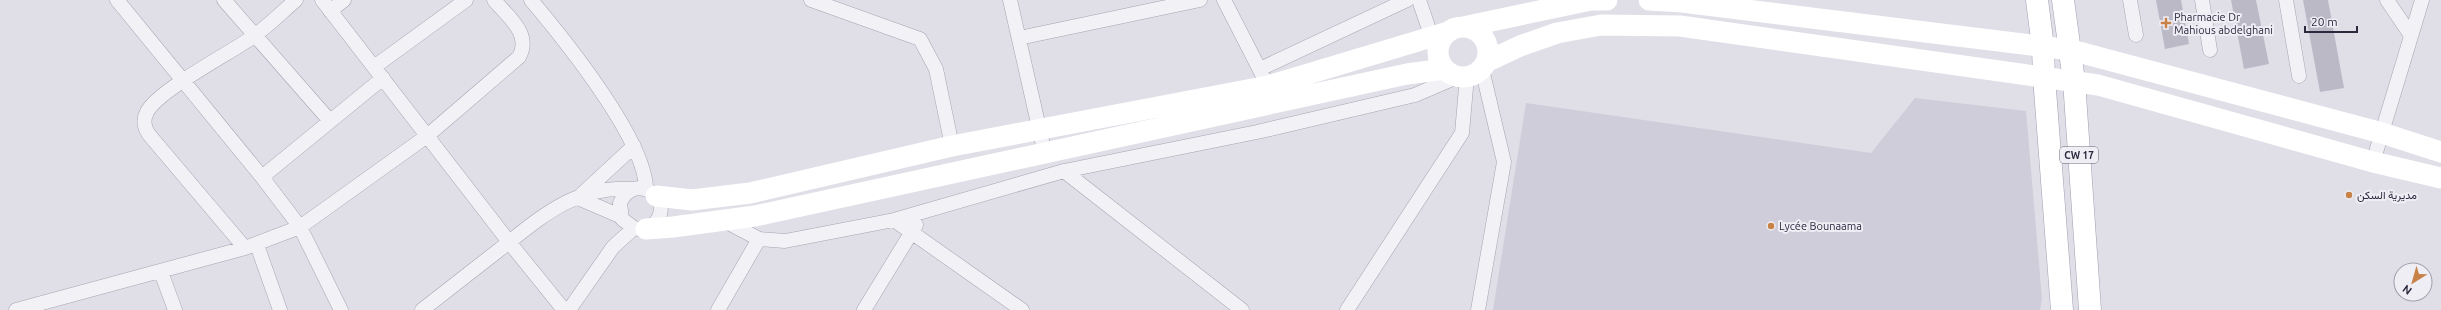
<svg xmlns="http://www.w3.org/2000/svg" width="2441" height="310" viewBox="0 0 2441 310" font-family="Ubuntu,Vazirmatn,sans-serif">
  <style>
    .built { fill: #cfcdd9 }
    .building { fill: #bcb9c7 }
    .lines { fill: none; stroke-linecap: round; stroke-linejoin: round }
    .street-casing { stroke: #a7a4b1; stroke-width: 15 }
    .primary-casing { stroke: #a29eb3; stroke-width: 23 }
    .street { stroke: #f2f1f6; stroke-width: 14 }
    .secondary { stroke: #fff; stroke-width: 21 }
    .primary { stroke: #fff; stroke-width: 22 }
    .poi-dot { fill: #c88248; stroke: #efeef5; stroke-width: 1.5 }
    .labels { text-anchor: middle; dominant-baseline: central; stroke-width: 4; stroke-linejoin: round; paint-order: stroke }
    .shield { fill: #efeef5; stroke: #676375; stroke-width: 1 }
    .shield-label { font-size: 10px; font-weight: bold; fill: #2d283e }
    .poi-label { font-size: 11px; fill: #2d283e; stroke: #efeef5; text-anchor: start }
  </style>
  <rect width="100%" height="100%" fill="#e0dee7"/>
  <path class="built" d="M1915,98L2026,111L2042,299L2040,310H1493L1526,103L1871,153Z"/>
  <path class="building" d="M2156,0H2181L2189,44L2165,49Z
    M2231,0H2256L2269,64L2244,69Z
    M2303,0H2328L2344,88L2320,92Z"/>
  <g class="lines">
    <g class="street-casing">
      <path id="street" d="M117,0L262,177L300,227L341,310
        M224,0L330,121
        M322,0L509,242L564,310
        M531,0C563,38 646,140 646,189
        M811,0L920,39L936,69L952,146
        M1010,0L1045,154
        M1224,0L1264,78
        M1419,0L1432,38
        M2130,0L2136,35
        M2202,0L2210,50
        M2286,0L2299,76
        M2387,0L2410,34
        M330,11L344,0
        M1019,38L1200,0
        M374,67L466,0
        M1260,69L1407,0
        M2373,162L2422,0
        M1064,171L1242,310
        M262,177L383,78
        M581,195L634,146
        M578,198L620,216
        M894,220L1022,310
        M725,221L759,239L785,241L894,220L1064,171L1257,132L1415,95L1459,76
        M257,245L280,310
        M245,248L151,137C145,130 142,121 147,112C157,91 232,52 254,36C269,25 282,12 296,0
        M161,272L175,310
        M16,310L245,248L300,227L427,136L519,57C532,34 508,17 494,0
        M422,310C448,290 473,270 499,250C541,217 575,185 633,189
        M569,310L613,247L634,228C641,230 648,229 654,224C677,201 635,169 620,203L622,219L634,228
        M718,310L759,239
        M864,310L916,225
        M1347,310L1462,133L1467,76
        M1478,310L1504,162L1482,69"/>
    </g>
    <g class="primary-casing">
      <path id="primary" d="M2037,0L2043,47L2044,77L2062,310
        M2063,0L2074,81L2090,310"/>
    </g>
    <use href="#street" class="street"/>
    <path class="secondary" d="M1649,0L1682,2L2071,50L2382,133L2441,152
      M1463,27L1591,0H1607
      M1438 52a25 25 0 1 1 50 0a25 25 0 1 1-50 0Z
      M1486,62L1520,46L1557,33L1601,25L1680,26L2098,85L2373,162L2441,178
      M656,196L692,200L750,193L952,146L1268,86L1448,32
      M646,229L673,227L755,216L1407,74L1445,69"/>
    <use href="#primary" class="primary"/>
  </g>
  <g class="poi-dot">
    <path d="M2164 17h4v4h4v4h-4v4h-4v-4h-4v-4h4z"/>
    <circle cx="2349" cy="195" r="4"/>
    <circle cx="1771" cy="226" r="4"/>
  </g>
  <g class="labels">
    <rect class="shield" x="2060" y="147" width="38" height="16" rx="3"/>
    <g class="shield-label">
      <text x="2079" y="155">CW 17</text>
    </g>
    <g class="poi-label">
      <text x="2174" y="17">Pharmacie Dr<tspan x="2174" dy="13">Mahious abdelghani</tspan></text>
      <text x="2357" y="195">مديرية السكن</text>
      <text x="1779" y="226">Lycée Bounaama</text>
    </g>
  </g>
  <g transform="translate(2413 282) rotate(217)"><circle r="19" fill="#efeef5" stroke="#a19fac"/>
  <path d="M0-3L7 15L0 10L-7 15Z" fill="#c88248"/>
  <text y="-6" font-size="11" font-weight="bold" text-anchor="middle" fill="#2d283e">N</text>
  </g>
  <path d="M2305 26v6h52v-6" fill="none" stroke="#2d283e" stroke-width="2"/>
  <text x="2311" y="26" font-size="12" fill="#2d283e" stroke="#efeef5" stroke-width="3" paint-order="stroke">20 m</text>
</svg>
